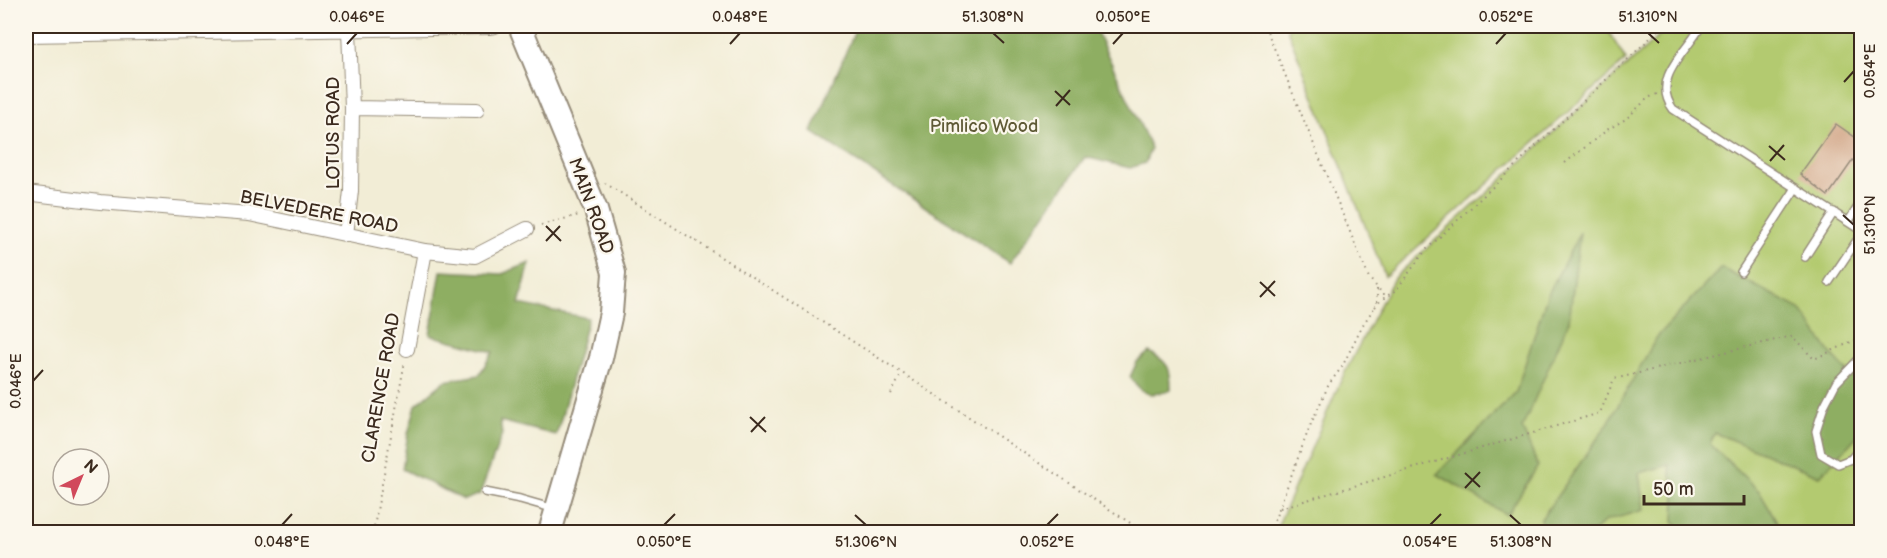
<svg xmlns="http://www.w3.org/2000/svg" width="1887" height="558" viewBox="0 0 1887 558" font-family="'Balsamiq Sans',sans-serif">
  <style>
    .green { fill: #b3ca6f; stroke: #777a46; stroke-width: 1.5 }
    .forest { fill: #8eae62; stroke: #646c40; stroke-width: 1.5 }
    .building { fill: #d3a88a }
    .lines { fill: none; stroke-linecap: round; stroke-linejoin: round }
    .lane-casing { stroke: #968c7a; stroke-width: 10 }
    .street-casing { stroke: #968c7a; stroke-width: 16 }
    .primary-casing { stroke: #968c7a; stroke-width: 26 }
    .path { stroke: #968c7a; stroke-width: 2; stroke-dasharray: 1.5 4.5; stroke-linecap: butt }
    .lane { stroke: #fff; stroke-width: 7 }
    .street { stroke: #fff; stroke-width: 14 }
    .primary { stroke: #fff; stroke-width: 22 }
    .ticks { fill: none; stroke: #3b2a1e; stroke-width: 2 }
    .labels { text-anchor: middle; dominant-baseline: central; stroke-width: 4.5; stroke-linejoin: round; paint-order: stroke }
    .park-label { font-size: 18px; fill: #5f5a36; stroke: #fbf7ec }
    .street-label { font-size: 18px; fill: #3b2a1e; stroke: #fbf7ec }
    .neatline { fill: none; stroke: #3b2a1e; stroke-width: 2 }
    .ticks-label { font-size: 15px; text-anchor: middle; fill: #3b2a1e }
  </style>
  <rect width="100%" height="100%" fill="#fbf7ec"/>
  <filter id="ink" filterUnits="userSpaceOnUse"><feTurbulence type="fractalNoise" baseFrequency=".0167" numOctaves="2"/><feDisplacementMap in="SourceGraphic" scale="12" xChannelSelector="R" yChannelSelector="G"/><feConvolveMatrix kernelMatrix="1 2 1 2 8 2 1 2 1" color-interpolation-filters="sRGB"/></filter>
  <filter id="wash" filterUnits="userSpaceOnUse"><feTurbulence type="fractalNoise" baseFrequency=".008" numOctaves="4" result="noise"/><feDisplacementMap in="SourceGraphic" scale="24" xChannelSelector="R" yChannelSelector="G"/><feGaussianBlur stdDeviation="1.35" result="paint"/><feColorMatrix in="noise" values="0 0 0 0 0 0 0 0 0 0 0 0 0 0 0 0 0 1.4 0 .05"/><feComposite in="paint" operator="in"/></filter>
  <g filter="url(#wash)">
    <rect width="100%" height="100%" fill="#f2edd6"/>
    <path class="green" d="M1292,26H1605L1626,60L1385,276L1287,29Z
      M1670,26H1861V532H1275L1342,378L1394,278Z"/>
    <path class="forest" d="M857,26H1094L1151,148L1145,163L1130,168L1085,157L1010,263L812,132Z
      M1580,232L1569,321L1522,428L1538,466L1507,515L1437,474L1516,392L1547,296Z
      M530,263L519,304L588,318L561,419L556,435L500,421L502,434L480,494L464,500L402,469L408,434L416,405L445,381L479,375L493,352L430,335L441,271L502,274Z
      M1721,268L1800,309L1832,355L1861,386V427L1858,435L1820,476L1715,433L1710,444L1759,491L1783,532H1688L1674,522L1675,496L1669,465L1639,473L1644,510L1605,521L1593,532H1541V519L1607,425L1657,337Z
      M1149,352C1169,362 1171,368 1171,390C1149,397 1144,396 1130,377L1137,362Z"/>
    <g id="blocks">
      <path class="building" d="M1836,124L1862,142V166L1853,160L1828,196L1800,174Z"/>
    </g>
  </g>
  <g filter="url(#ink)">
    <use href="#blocks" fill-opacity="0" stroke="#968c7a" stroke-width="1.5"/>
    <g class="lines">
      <g class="lane-casing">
        <path id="lane" d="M1701,26C1688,51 1650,78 1673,109L1862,231
          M1848,222L1862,201
          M1805,257L1834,212
          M1741,272L1796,188
          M1829,282L1862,233
          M1862,356L1836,383L1824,406L1816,431L1821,454L1838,464L1851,459L1862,446
          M485,492L520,499L555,509"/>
      </g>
      <g class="street-casing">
        <path id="street" d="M26,35L488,27L495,26
          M352,108L477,110
          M26,193L100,202L249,214L425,251L475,256L527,229
          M346,235L351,191L352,108L349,30
          M407,349L425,251"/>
      </g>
      <g class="primary-casing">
        <path id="primary" d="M520,26L596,210L614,273L611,313L601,358L550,532"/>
      </g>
      <path class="path" d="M1265,26L1369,278L1383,294H1389
        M1565,163L1607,130L1626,119L1648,98L1657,94
        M605,183L902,373L1144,532
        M541,225L579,215
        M1377,289V303
        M1375,307L1381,300L1396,290L1426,250L1663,26
        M891,394L902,373
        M1280,508L1600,413L1614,379L1792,336L1814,359L1862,337
        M373,532L405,361
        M1270,532L1310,426L1329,384L1342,367L1362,326L1374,308"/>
      <use href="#lane" class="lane"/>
      <use href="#street" class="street"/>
      <use href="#primary" class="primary"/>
    </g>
  </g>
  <path class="ticks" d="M993,33L1004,43M1648,33L1659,43M347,44L357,33M730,44L740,33M1113,44L1123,33M1496,44L1506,33M1844,82L1854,71M1055,91L1070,105M1056,106L1070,90M1769,146L1785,160M1770,161L1784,145M1843,215L1854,225M546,226L561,241M546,241L560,226M1260,282L1275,296M1260,297L1275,281M33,381L43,370M750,417L766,432M751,432L765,417M1465,473L1480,487M1465,488L1480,472M855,515L866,525M1510,515L1521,525M282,525L292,514M664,525L675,514M1047,525L1058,514M1430,525L1441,514"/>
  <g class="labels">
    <g class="park-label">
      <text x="984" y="126">Pimlico Wood</text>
    </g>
    <g class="street-label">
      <text transform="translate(333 133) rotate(-90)">LOTUS ROAD</text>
      <text transform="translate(591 206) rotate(70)">MAIN ROAD</text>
      <text transform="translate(319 212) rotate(11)">BELVEDERE ROAD</text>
      <text transform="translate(381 388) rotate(-80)">CLARENCE ROAD</text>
    </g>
  </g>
  <rect width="1887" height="558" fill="none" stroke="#fbf7ec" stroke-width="66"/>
  <g transform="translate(81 477) rotate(43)"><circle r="28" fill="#fbf7ec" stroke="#aea59a" stroke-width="1.5"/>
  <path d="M0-4.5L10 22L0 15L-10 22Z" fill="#d1495b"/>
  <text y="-9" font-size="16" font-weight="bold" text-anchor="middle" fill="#3b2a1e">N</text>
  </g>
  <path d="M1644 495v9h100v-9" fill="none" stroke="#3b2a1e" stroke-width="3"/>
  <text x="1653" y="495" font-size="18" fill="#3b2a1e" stroke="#fbf7ec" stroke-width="4.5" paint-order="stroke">50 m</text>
  <rect x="33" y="33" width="1821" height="492" class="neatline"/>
  <g class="ticks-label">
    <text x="357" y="22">0.046°E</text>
    <text x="740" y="22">0.048°E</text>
    <text x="993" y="22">51.308°N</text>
    <text x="1123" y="22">0.050°E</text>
    <text x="1506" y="22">0.052°E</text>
    <text x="1648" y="22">51.310°N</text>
    <text transform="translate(1870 71) rotate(-90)" y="5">0.054°E</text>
    <text transform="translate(1870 225) rotate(-90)" y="5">51.310°N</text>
    <text transform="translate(16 381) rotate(-90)" y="5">0.046°E</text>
    <text x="282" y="547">0.048°E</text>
    <text x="664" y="547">0.050°E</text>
    <text x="866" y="547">51.306°N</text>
    <text x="1047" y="547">0.052°E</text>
    <text x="1430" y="547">0.054°E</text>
    <text x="1521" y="547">51.308°N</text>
  </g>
</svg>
